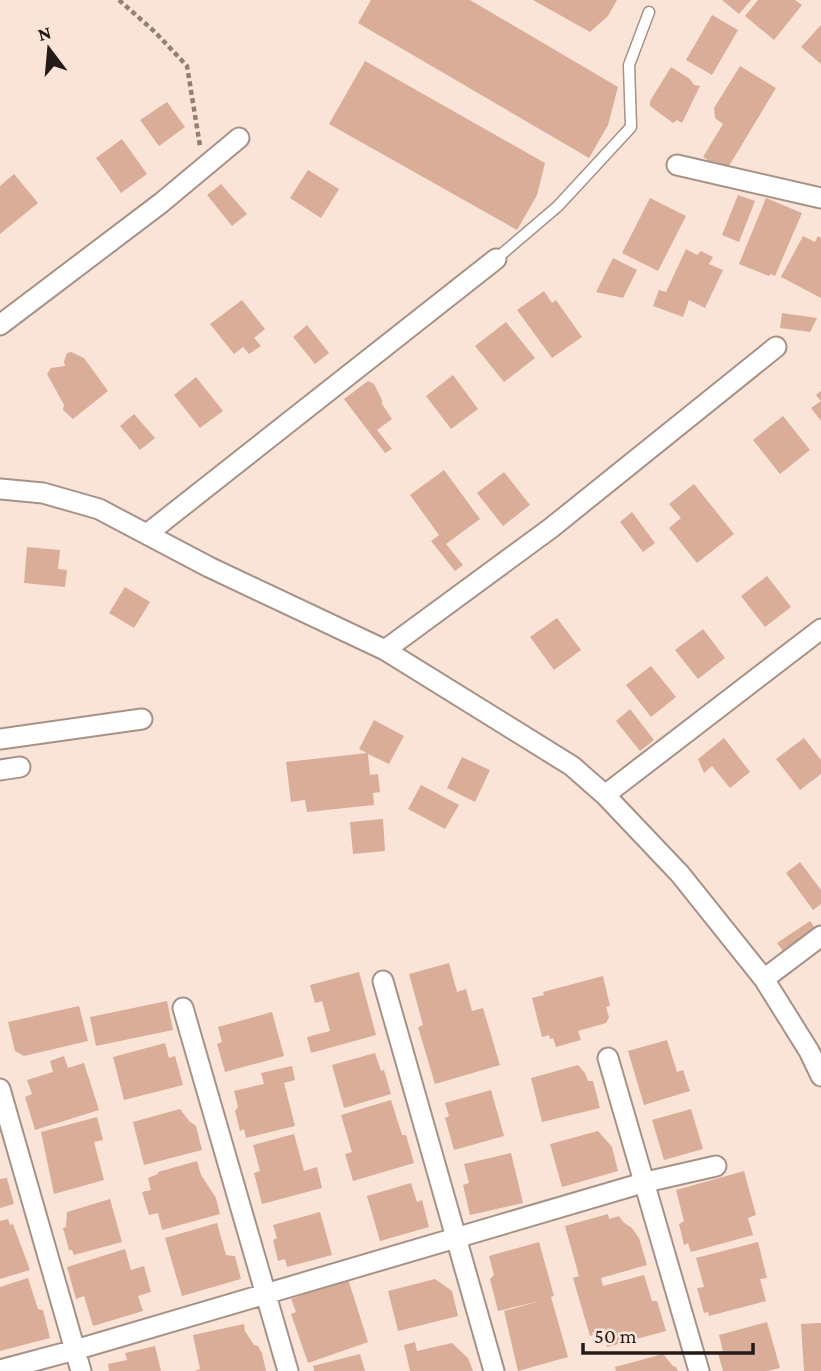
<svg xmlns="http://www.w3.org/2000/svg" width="821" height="1371" viewBox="0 0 821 1371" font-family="'Crimson Pro',serif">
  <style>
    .building { fill: #d9ad97 }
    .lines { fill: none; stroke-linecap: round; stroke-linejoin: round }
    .service-casing { stroke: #a69287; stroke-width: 13 }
    .minor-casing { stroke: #a69287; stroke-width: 23 }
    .path { stroke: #8f8078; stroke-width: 4.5; stroke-dasharray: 5 3.5; stroke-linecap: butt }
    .service { stroke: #fff; stroke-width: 10 }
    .minor { stroke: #fff; stroke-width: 19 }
  </style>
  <rect width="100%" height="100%" fill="#fae4d8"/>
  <path class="building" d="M371,0H470L618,87L608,125L589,158L358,23Z
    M533,0H617L608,16L590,32Z
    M722,0H751L739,14Z
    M758,0H795L802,5L774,40L745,16Z
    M712,15L738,30L712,75L686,60Z
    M821,25V64L801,47Z
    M365,61L545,163L537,195L517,230L329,124Z
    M740,66L776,88L726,171L703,157L723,124L715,118L714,108Z
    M671,67L690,79L694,85L700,86L682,123L677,120L673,123L650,106V101Z
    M167,102L185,127L159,146L140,120Z
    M122,139L147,174L121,193L96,158Z
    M308,170L339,189L321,218L290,198Z
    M14,174L38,203L0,234V186Z
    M221,184L247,214L232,226L207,195Z
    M738,195L755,201L739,242L722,235Z
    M650,198L686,216L658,271L622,253Z
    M766,198L802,213L775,276L771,274L769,276L739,264Z
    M803,236L815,242L818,236L821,238V298L781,277Z
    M686,249L697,255L701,251L713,257L709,264L723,270L705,308L689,300L683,317L653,306L659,290L666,292Z
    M613,258L637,270L623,298L596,292Z
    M544,291L552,303L556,300L582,337L552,358L517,310Z
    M242,300L265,329L254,338L261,346L249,354L243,347L234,354L210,324Z
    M782,313L817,318L810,332L780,328Z
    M506,322L535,358L504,382L475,346Z
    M307,325L329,353L315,364L293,337Z
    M71,352L84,358L108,391L73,419L63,410L64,405L47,374L51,368L65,366L64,361L67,353Z
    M453,375L478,409L451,429L426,396Z
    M196,377L223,411L200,428L174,395Z
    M368,381L374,384L382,400V404L392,419L377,430L392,449L385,453L344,399Z
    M821,391V421L811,408L821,401L816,395Z
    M134,414L155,438L140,450L120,426Z
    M783,416L810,450L780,474L753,440Z
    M444,470L480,519L446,544L463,565L455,571L431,541L439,535L410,495Z
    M504,472L530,505L503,526L477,493Z
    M694,484L734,534L697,563L669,528L681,518L669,504Z
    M632,512L655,543L643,552L620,522Z
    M27,547L60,550L58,569L67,570L65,587L24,583Z
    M767,576L791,607L765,627L741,596Z
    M125,587L150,602L134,628L109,613Z
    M557,618L581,650L554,670L530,637Z
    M703,629L725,658L698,679L675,650Z
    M651,666L676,697L651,717L626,685Z
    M630,709L654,740L640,751L616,721Z
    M374,720L404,736L389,764L368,754L370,775L378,774L380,792L373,793L374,805L307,812L305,800L291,802L286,762L367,753L359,749Z
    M724,738L750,772L730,788L712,766L704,773L698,759Z
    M804,738L821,760V774L800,790L776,759Z
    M462,757L490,770L475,802L447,788Z
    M421,785L459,805L445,829L408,809Z
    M383,819L385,851L353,854L350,822Z
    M800,862L821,890V904L813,910L786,873Z
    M810,921L816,929L783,951L777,943Z
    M449,963L457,992L466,989L472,1011L483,1008L500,1065L435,1084L418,1027L423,1025L409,974Z
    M359,972L376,1035L311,1053L307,1037L330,1031L322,1001L315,1003L310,985Z
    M603,976L610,1006L606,1007L609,1017L606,1023L578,1031L581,1040L556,1047L553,1038L550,1039L549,1035L542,1037L532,998L544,995L543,992Z
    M167,1001L173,1030L96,1046L90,1017Z
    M79,1006L88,1041L24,1056L15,1051L8,1022Z
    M272,1012L284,1056L225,1072L217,1044L222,1042L218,1027Z
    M667,1040L677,1072L683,1070L690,1091L644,1105L628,1051Z
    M165,1043L169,1058L175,1056L183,1085L124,1100L113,1057Z
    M375,1053L381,1071L384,1070L391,1094L344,1108L332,1065Z
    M64,1056L68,1068L84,1063L99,1110L35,1130L25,1097L32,1094L27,1080L53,1072L50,1061Z
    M578,1065L585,1073L588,1081H593L600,1108L542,1122L531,1078Z
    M292,1066L295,1080L284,1083L295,1126L246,1138L244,1129L240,1131L235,1111L238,1107L234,1091L264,1084L261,1073Z
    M491,1090L504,1136L454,1150L445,1118L449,1116L445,1103Z
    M391,1100L402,1135H406L414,1163L353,1181L345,1154L352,1152L341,1115Z
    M180,1109L189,1121L196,1126L202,1150L144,1165L133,1122Z
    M691,1109L703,1149L664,1160L652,1120Z
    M97,1117L103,1140L94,1142L104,1180L54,1194L41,1132Z
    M598,1131L612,1147L618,1171L562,1187L550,1144Z
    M294,1134L304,1171L317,1167L322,1188L262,1204L254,1173L260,1171L253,1145Z
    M511,1153L523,1203L470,1215L463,1185L469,1183L464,1164Z
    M197,1161L201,1175L216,1198L220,1214L162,1230L158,1213L149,1215L142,1192L151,1190L148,1178L158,1174V1172Z
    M744,1171L756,1215L748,1218L753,1235L691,1252L688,1243L684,1245L679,1224L684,1221L676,1190Z
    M7,1178L14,1204L0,1208V1179Z
    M411,1183L417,1202L422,1200L429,1227L380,1241L367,1196Z
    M110,1199L122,1242L74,1255L72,1250H69L63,1228L66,1227L67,1212Z
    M320,1212L332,1255L287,1267L285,1259L278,1261L273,1240L277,1238L273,1225Z
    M608,1214L609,1219L619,1216L623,1222L632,1228L639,1238L647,1265L601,1278L603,1286L644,1275L652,1301H657L666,1331L607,1347L603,1332L590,1336L573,1278L579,1276L565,1226Z
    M8,1219L10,1225L13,1224L30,1270L0,1279V1221Z
    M217,1223L226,1255L235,1256L241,1279L182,1296L165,1238Z
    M539,1242L554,1296L551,1297L568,1357L518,1371L504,1311L540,1301L498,1311L490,1279L494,1275L489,1256Z
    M758,1242L767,1278L760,1279L766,1301L709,1316L708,1312L704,1313L697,1288L704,1287L696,1258Z
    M125,1249L131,1270L144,1266L151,1292L138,1296L143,1311L93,1326L84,1296L76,1299L67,1267Z
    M28,1278L38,1309L43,1310L50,1338L0,1351V1287Z
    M348,1279L368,1342L308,1363L291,1314L296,1312L291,1299Z
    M435,1279L452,1291L458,1316L398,1331L388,1291Z
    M767,1322L780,1368L767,1371H723L718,1353L723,1351L719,1335Z
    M821,1323V1371H804L801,1324Z
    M244,1324L245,1331L254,1345L258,1346L262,1353L266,1371H195L200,1369L193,1335Z
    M415,1342L417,1351L452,1343L468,1358L473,1371H410L404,1345Z
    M155,1346L161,1371H109L108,1364L127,1360L125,1353Z
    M360,1354L365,1371H314L313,1366Z
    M663,1354L673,1366L676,1367L678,1371H616L615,1367Z"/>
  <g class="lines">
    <g class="service-casing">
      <path id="service" d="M496,259L558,206L631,127L629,65L649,12"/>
    </g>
    <g class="minor-casing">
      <path id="minor" d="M677,165L821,198
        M0,325L161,203L239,138
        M0,489L43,493L99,509L209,567L385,650L551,528L776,347
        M147,534L496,259
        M385,650L572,766L605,795L680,874L764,979L809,1051L821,1076
        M0,739L142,719
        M0,770L20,767
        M605,795L821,629
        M764,979L821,936
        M383,981L494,1371
        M183,1008L288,1371
        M608,1058L699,1371
        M0,1089L81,1371
        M0,1370L75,1350L646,1182L716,1166"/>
    </g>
    <path class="path" d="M119,0L155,32L187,66L200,146"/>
    <use href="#service" class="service"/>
    <use href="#minor" class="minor"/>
  </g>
  <g transform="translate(49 49) rotate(344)" stroke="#fae4d8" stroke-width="5" paint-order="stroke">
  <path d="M0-5L12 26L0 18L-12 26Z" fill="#231b17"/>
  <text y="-10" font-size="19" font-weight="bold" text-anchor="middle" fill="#231b17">N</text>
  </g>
  <path d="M583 1343v10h170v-10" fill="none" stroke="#231b17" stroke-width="3.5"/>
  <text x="594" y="1343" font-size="21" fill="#231b17" stroke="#fae4d8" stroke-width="5" paint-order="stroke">50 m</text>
</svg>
